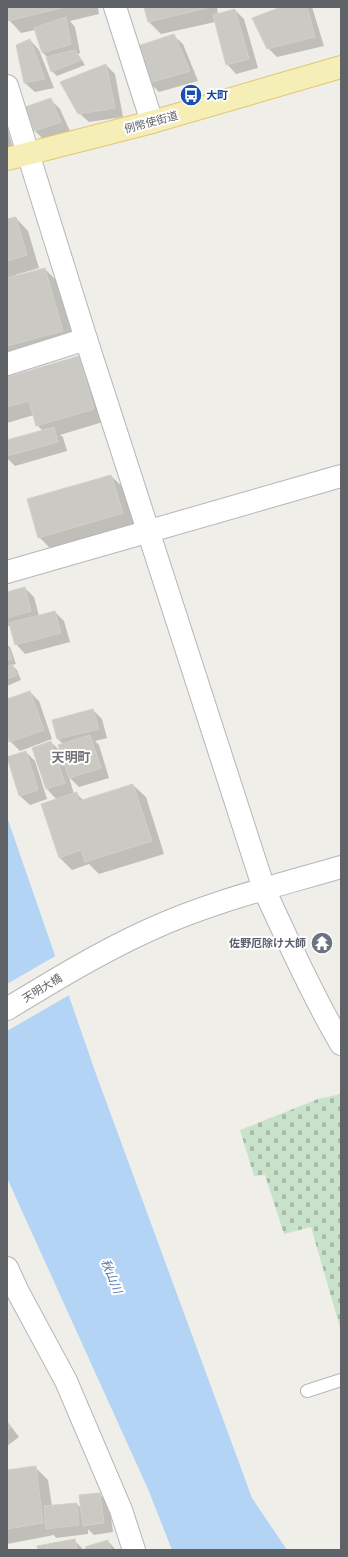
<svg xmlns="http://www.w3.org/2000/svg" width="348" height="1557" viewBox="0 0 348 1557" font-family="Inter,'Noto Sans JP',sans-serif">
  <style>
    .cemetery { fill: url(#cemetery-stones) }
    .water { fill: #b3d4f5 }
    .pier { fill: #efeee8 }
    .shadow { fill: #0003 }
    .building { fill: #cbc9c4; stroke: #d3d0c7 }
    .lines { fill: none; stroke-linecap: round; stroke-linejoin: round }
    .lane-casing { stroke: #b5b7bb; stroke-width: 14 }
    .street-casing { stroke: #b5b7bb; stroke-width: 24 }
    .secondary-casing { stroke: #b4b6ba; stroke-width: 24 }
    .primary-casing { stroke: #e1c770; stroke-width: 24 }
    .lane { stroke: #fff; stroke-width: 12 }
    .street { stroke: #fff; stroke-width: 22 }
    .secondary { stroke: #fff; stroke-width: 22 }
    .primary { stroke: #f5efb7; stroke-width: 22 }
    .labels { text-anchor: middle; dominant-baseline: central; stroke-width: 4; stroke-linejoin: round; paint-order: stroke }
    .transit-label { font-size: 11px; font-weight: bold; fill: #164399; stroke: #fff; text-anchor: start }
    .street-label { font-size: 11px; fill: #5f6266; stroke: #fff }
    .worship-label { font-size: 11px; font-weight: bold; fill: #5b616d; stroke: #fff; text-anchor: end }
    .water-label { font-size: 12px; font-style: italic; fill: #5075a6; stroke: #fff }
    .quarter-label { font-size: 13px; font-weight: bold; fill: #707478; stroke: #fff }
  </style>
  <defs>
    <pattern id="cemetery-stones" width="16" height="16" patternUnits="userSpaceOnUse"><rect width="16" height="16" fill="#c8e3ca"/><path d="M2 7V4a2 2 0 0 1 4 0v3zM10 15v-3a2 2 0 0 1 4 0v3z" fill="#a6bba8"/></pattern>
  </defs>
  <rect width="100%" height="100%" fill="#efeee8"/>
  <path class="cemetery" d="M341,1094V1331L311,1227L284,1234L265,1175L254,1176L240,1130L318,1099Z"/>
  <path class="water" d="M7,817L96,1074L252,1498L287,1550H172L148,1489L7,1178Z"/>
  <path class="pier" d="M57,955L71,994L7,1031V984Z"/>
  <path class="shadow" d="M7,7H98L99,14L70,21L75,27L80,53L78,54L85,65L57,76L52,71L47,57L43,53L35,30L21,33L9,20L7,16Z
    M145,7H217L218,14L235,10L244,19L258,68L236,74L227,64L215,22L161,34L149,22Z
    M284,7H312L324,46L277,57L268,48Z
    M173,35L183,44L198,81L159,92L150,83Z
    M30,40L39,50L54,88L35,92L25,83L17,46Z
    M106,65L115,74L123,117L89,122L79,113Z
    M51,100L60,109L70,131L44,140L35,131Z
    M7,126L13,149L7,150Z
    M16,218L28,231L39,268L15,275L16,277L45,269L57,281L75,344L7,362V220Z
    M78,357L91,370L106,421L60,435L63,437L67,451L15,466L7,458V441L43,431L37,425L34,415L7,423V378Z
    M111,476L124,488L135,526L52,550L39,537Z
    M25,588L34,597L39,616L55,612L64,621L70,642L25,654L16,644L12,629L7,624V593Z
    M7,645L10,647L16,664L12,665L17,670L21,680L7,686Z
    M30,692L39,701L52,739L20,751L10,741L7,731V700Z
    M93,710L102,719L107,738L95,741L99,745L109,778L79,787L69,777L74,794L76,793L84,801L133,785L146,797L164,854L99,874L89,864L72,870L59,857L57,800L47,789L51,742L62,753L63,744L58,739L53,720Z
    M26,752L35,761L47,799L30,805L20,796Z
    M7,1421L19,1437L7,1446Z
    M36,1468L48,1480L52,1506L77,1504L82,1509L99,1494L109,1503L113,1532L94,1535L88,1529V1534L56,1538L54,1535L7,1544V1471Z
    M74,1540L84,1550H39Z
    M108,1541L116,1550H87Z"/>
  <path class="building" d="M7,7H65L8,21Z
    M144,7H207V8L148,22Z
    M281,7H307L315,37L267,49L252,18Z
    M235,9L249,59L226,65L213,15Z
    M66,17L71,44L42,53L34,28Z
    M174,34L190,71L149,83L138,46Z
    M30,39L45,79L24,83L16,45Z
    M75,50L81,60L51,72L46,57Z
    M106,64L115,108L78,114L60,82Z
    M51,98L61,122L34,131L25,107Z
    M16,217L27,255L7,261V219Z
    M45,268L63,331L7,346V278Z
    M79,356L94,409L36,426L29,401L7,407V377Z
    M54,427L58,442L7,456V440Z
    M111,475L123,513L38,538L27,499Z
    M25,587L31,611L7,618V592Z
    M55,611L61,633L15,645L9,623Z
    M7,646L12,659L7,661Z
    M12,664L17,675L7,679V667Z
    M30,691L44,730L9,742L7,734V699Z
    M93,709L99,729L57,739L52,720Z
    M90,735L101,768L69,778L58,745Z
    M51,741L65,783L46,789L32,748Z
    M26,751L38,790L19,796L7,757Z
    M133,784L152,841L85,862L81,850L59,858L41,804L77,792L79,801Z
    M7,1422L11,1427L7,1430Z
    M36,1466L43,1523L7,1529V1470Z
    M100,1493L104,1523L83,1526L79,1495Z
    M77,1503L79,1525L46,1529L44,1506Z
    M75,1539L77,1550H38L37,1546Z
    M108,1540L111,1550H86L85,1547Z"/>
  <g class="lines">
    <g class="lane-casing">
      <path id="lane" d="M307,1391L341,1380"/>
    </g>
    <g class="street-casing">
      <path id="street" d="M115,7L152,122
        M7,364L86,339
        M7,1268L18,1292L66,1381L121,1510L134,1550"/>
    </g>
    <g class="secondary-casing">
      <path id="secondary" d="M7,86L86,339L264,889C288,941 312,994 341,1044
        M7,572L341,476
        M7,1009C53,981 99,953 147,931C209,902 276,886 341,867"/>
    </g>
    <g class="primary-casing">
      <path id="primary" d="M7,159L152,122L341,67"/>
    </g>
    <use href="#lane" class="lane"/>
    <use href="#street" class="street"/>
    <use href="#secondary" class="secondary"/>
    <use href="#primary" class="primary"/>
  </g>
  <defs>
    <g id="bus-disc" transform="scale(1.15)"><circle r="9.5" fill="#1a4fb4" stroke="#fff"/><path d="M-5-6H5V4H4V6H2V4H-2V6H-4V4H-5ZM-3.5-4V0h7V-4ZM-3.5 1.2v1.5H-2V1.2ZM2 1.2v1.5H3.5V1.2Z" fill="#fff"/></g>
    <g id="temple-disc" transform="scale(1.15)"><circle r="9.5" fill="#6b7280" stroke="#fff"/><path d="M0-6L5-2H3V0L6.5 2.5H4V6H1.5V3h-3V6H-4V2.5H-6.5L-3 0V-2H-5Z" fill="#fff"/></g>
  </defs>
  <g fill-rule="evenodd">
    <use href="#bus-disc" x="191" y="95"/>
    <use href="#temple-disc" x="322" y="943"/>
  </g>
  <g class="labels">
    <g class="transit-label">
      <text x="206" y="95">大町</text>
    </g>
    <g class="street-label">
      <text transform="translate(151 122) rotate(-15)">例幣使街道</text>
      <text transform="translate(42 988) rotate(-31)">天明大橋</text>
    </g>
    <g class="worship-label">
      <text x="306" y="943">佐野厄除け大師</text>
    </g>
    <g class="water-label">
      <text transform="translate(112 1276) rotate(68)">秋山川</text>
    </g>
    <g class="quarter-label">
      <text x="71" y="757">天明町</text>
    </g>
  </g>
  <rect width="348" height="1557" fill="none" stroke="#5f6266" stroke-width="16"/>
</svg>
